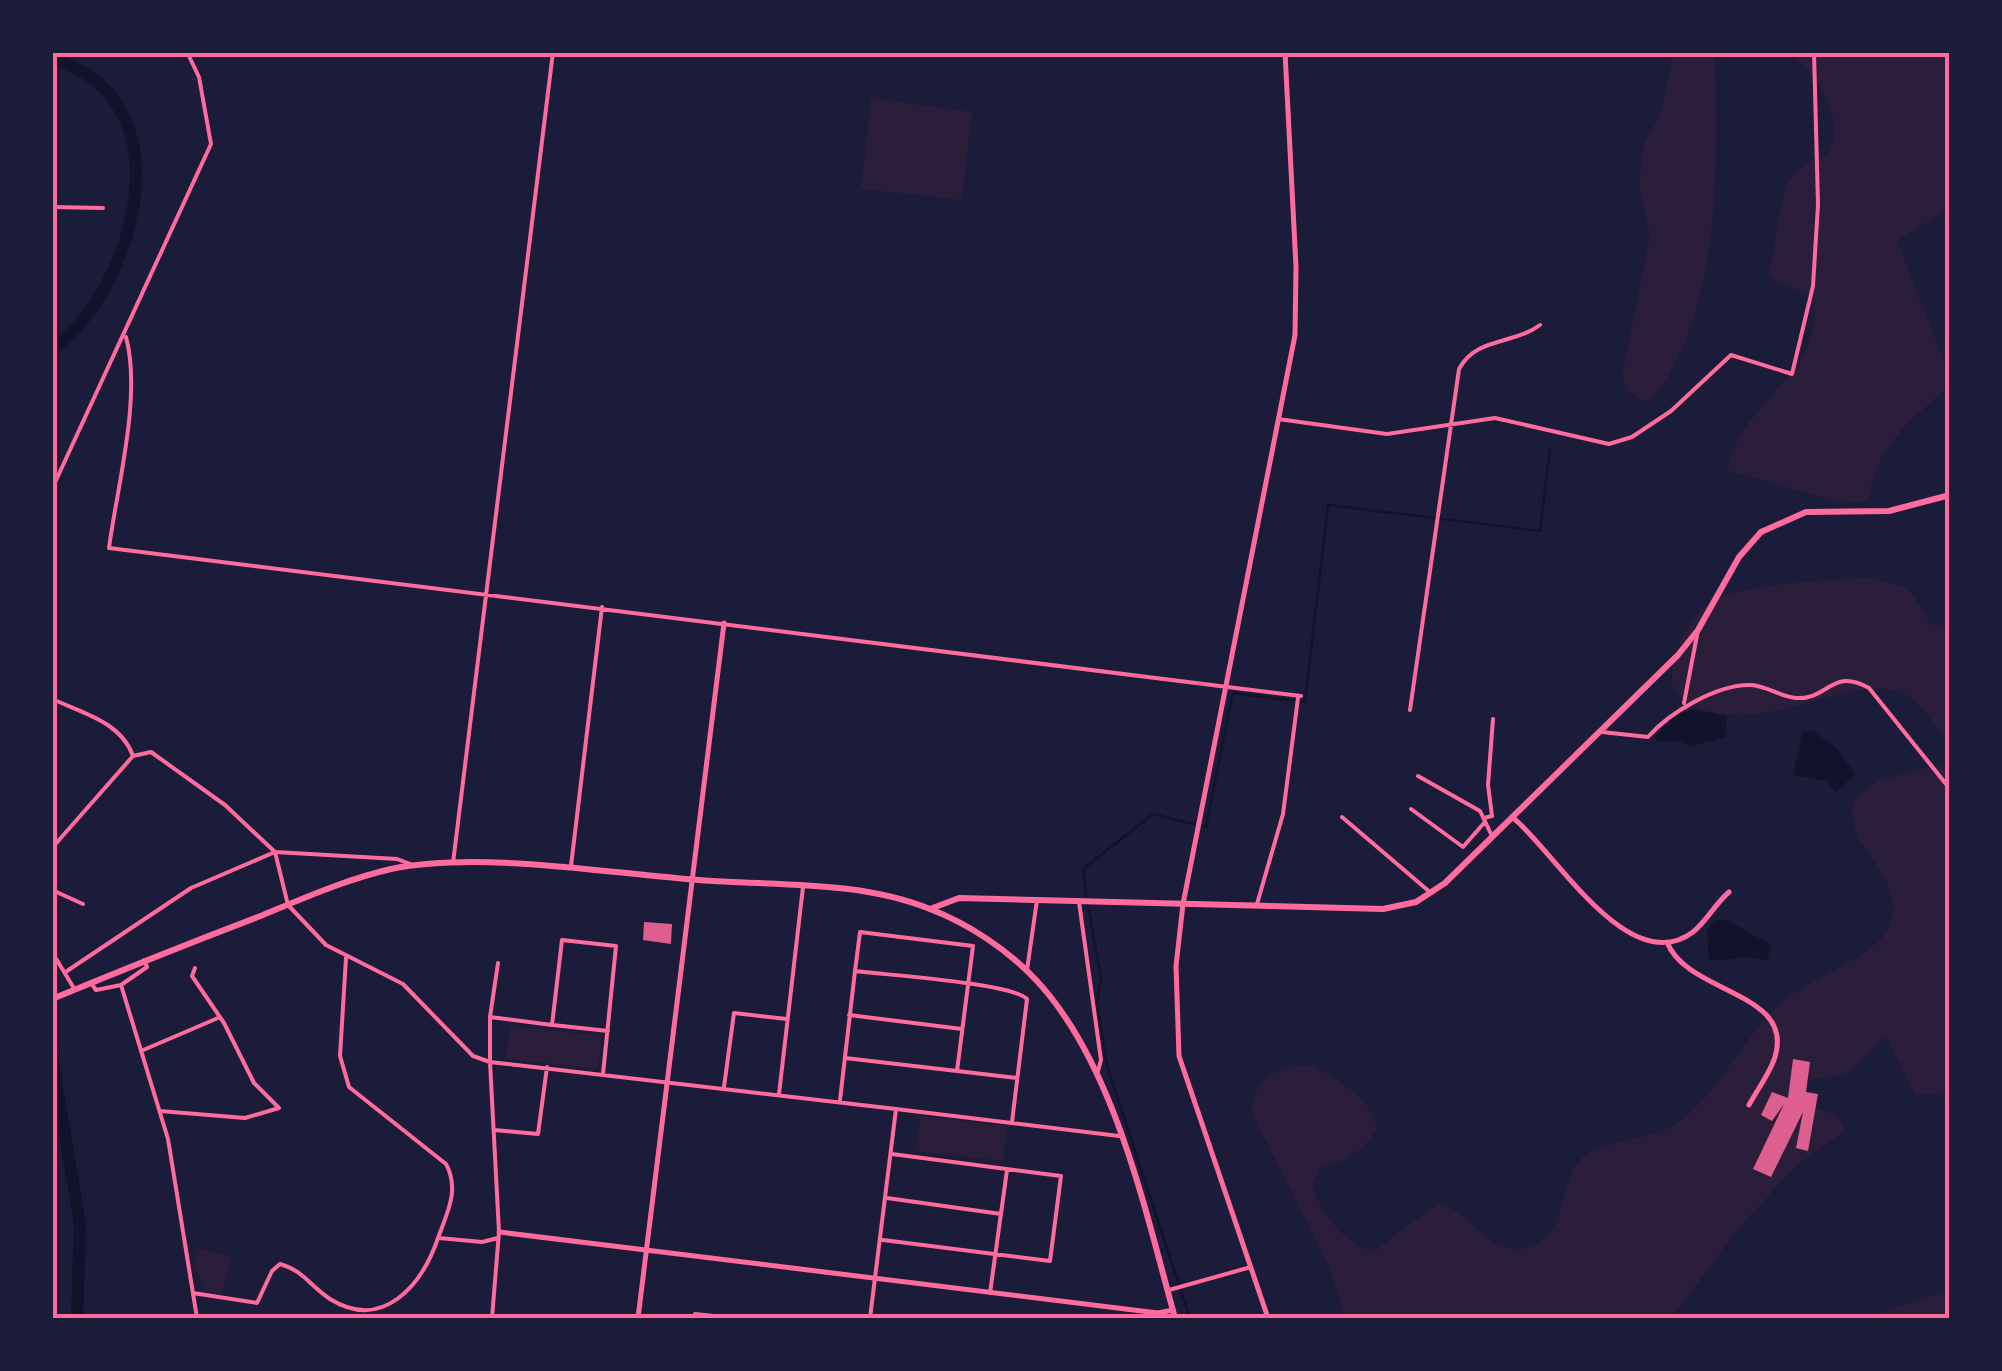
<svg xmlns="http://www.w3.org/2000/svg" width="2002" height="1371" viewBox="0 0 2002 1371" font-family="'Noto Sans',sans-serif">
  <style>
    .green { fill: #2a1e3b }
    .water { fill: #12122b }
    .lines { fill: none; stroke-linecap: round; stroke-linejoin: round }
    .stream { stroke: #12122b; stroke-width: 2.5 }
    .river { stroke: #12122b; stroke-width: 12 }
    .building { fill: #dd5f8e }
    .minor { stroke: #ff6b9d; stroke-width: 4 }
    .tertiary { stroke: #ff6b9d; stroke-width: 5 }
    .primary { stroke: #ff6b9d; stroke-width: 6 }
    .trunk { stroke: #ff6b9d; stroke-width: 6 }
    .neatline { fill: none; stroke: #ff6b9d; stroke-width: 4 }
  </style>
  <rect width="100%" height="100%" fill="#1b1b3a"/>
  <path class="green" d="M1674,53H1715C1717,167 1723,301 1654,398L1644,401L1628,391L1622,376L1650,237L1639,184L1644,144L1660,115Z
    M1787,53H1949V208L1897,241L1949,373V386C1910,421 1875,447 1868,502L1835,501L1726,470C1730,460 1733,449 1738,440C1762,393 1830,357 1811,296L1768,277C1783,229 1769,169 1826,156C1850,123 1816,70 1787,53Z
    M871,98L972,112L962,200L861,189Z
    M1873,578L1909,589L1931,624L1949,629V742C1934,727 1923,702 1902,693C1848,668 1736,757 1673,689C1667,659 1687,618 1712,601C1737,584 1840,579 1873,578Z
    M1949,762V1092L1915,1095L1888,1040L1883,1038L1846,1075L1804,1080L1799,1085L1813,1107C1828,1112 1842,1115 1845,1131L1798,1164L1737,1230L1672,1318H1345L1330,1268L1251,1111C1257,1073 1278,1066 1313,1065C1337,1080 1373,1098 1377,1129C1363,1153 1346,1160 1320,1168L1312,1184C1321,1213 1343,1244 1374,1252C1382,1244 1434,1205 1441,1203C1472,1213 1491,1261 1533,1246C1570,1231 1557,1178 1584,1156C1602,1142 1646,1140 1670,1127C1718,1100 1740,1038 1781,1003C1810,977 1878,957 1890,925C1909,876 1840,846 1854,800L1877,781Z
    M510,1026L602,1036L598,1069L506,1059Z
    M920,1116L1007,1126L1003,1161L916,1151Z
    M197,1248L232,1257L222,1294L206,1291L194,1267Z
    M1949,1290V1318H1863Z"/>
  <path class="water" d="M1694,710L1727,716L1725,737L1690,747L1680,741H1657L1655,737L1675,715Z
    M1803,731H1814L1838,750L1855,774L1836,793L1827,781L1793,775Z
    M1716,920H1727L1771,945L1767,961L1749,957L1709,961L1707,929Z"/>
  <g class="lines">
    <path class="stream" d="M1086,897L1083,869L1153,814L1206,827L1233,693L1305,702L1328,505L1540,531L1550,448
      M1088,905L1101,978L1097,1004L1107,1066L1190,1318"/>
    <path class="river" d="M52,59C187,97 138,286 52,350
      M52,1056L80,1224L77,1318"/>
  </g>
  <path class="building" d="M644,922L672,924L671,944L643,940Z
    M1793,1059L1810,1062L1806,1092L1818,1094L1808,1151L1796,1148L1803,1112L1771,1177L1753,1169L1784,1104L1772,1121L1761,1115L1772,1092L1788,1098Z"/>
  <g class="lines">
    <path class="minor" d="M52,207L103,208
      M126,337C142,396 117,487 109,548L1301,696
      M1278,419L1387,434L1495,418L1609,444L1632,437L1671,411L1731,355L1792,374L1813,286L1818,205L1814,52
      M52,489L211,144L199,77L187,52
      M52,699C83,713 121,722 133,756
      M1684,703L1698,630
      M1410,710L1459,369C1476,337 1513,345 1540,325
      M1602,732L1648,737C1669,713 1717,684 1751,685C1767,686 1781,697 1796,698C1829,700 1831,667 1869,688L1950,789
      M1418,776L1480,811L1492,836
      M1411,809L1463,847L1484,823
      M1342,817L1431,893
      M1484,818L1492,816L1488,785L1493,719
      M52,848L133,756L151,752L225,805L275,852L288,905L326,945L403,984L473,1056L490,1062L499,1232L492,1318
      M453,863L553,52
      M571,866L602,607
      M52,890L83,904
      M1079,902L1101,1060L1098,1071
      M1257,904L1283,814L1298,698
      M52,952L75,990
      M1027,970L1037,900
      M67,971L191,888L275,852L397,859L413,865
      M855,971L860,932L973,946L957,1071L1017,1078
      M91,983L96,990L121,985L168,1139L197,1318
      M121,985L147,967L144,960
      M849,1015L962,1029
      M490,1017L498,963
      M553,1025L608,1031
      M141,1051L218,1018
      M845,1058L957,1071
      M603,1074L616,946L562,940L552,1025L490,1017V1062L896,1109L870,1318
      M724,1087L734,1013L787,1019
      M779,1094L803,887
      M840,1100L855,971C886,975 1011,983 1027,999L1012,1122
      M896,1109L1119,1136
      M160,1111L245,1118L279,1108L254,1083L224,1023L192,976L195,968
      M495,1130L538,1134L547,1067
      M887,1198L1001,1214
      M439,1238L482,1242L498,1238
      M883,1240L1050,1261L1061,1176L892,1154
      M1169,1290L1251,1267
      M193,1293L257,1303L272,1271L280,1264C304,1271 311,1287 330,1299C383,1332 422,1285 438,1238C447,1213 460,1190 446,1164L349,1087L340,1056L346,958
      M990,1293L1007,1170
      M694,1318L695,1314L732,1318"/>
    <path class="tertiary" d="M1512,817C1552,847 1628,981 1693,932C1706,922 1715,904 1729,892
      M1667,942C1687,994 1795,991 1775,1057C1770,1073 1757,1090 1749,1105
      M499,1232L1158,1313L1173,1310
      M638,1318L724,623
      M1268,1318L1179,1056L1176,966L1183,904L1295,335L1296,267L1285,52"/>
    <path class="primary" d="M930,909L959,898L1383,909L1416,902L1445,883L1678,655L1698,630L1739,557L1761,532L1806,512L1889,511L1950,495"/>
    <path class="trunk" d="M52,999C122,970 192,942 263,915C304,898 347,879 391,869C481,851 606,873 699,880C775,886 858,880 930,909C969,924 1008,950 1036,980C1114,1063 1145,1210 1175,1318"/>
  </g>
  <rect width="2002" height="1371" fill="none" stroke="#1b1b3a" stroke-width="110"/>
  <rect x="55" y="55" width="1892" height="1261" class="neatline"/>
</svg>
